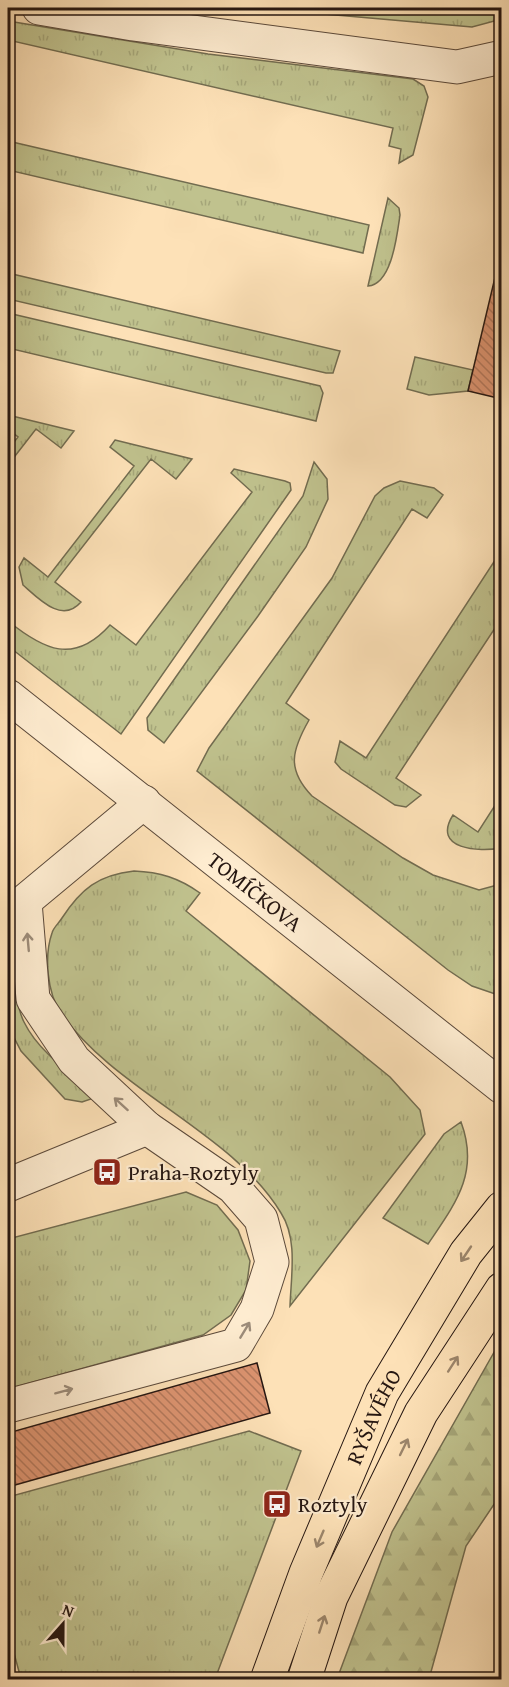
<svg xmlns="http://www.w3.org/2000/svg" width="509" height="1687" viewBox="0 0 509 1687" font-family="'Gentium Book Plus',serif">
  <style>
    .grass { fill: url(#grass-tufts); stroke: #726c50; stroke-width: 1.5 }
    .forest { fill: url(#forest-firs); stroke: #726c50; stroke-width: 1.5 }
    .building { fill: url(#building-back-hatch); stroke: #251611; stroke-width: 1.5 }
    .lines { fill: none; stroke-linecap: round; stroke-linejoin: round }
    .minor-casing { stroke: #5b493a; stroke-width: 35 }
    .major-casing { stroke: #251611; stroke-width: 35 }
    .minor { stroke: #feecd0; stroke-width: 33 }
    .major { stroke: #fde1b7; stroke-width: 33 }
    .oneway { stroke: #9c8c7a }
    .oneway2 { stroke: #9c866c }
    .labels { text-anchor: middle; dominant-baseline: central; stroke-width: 4.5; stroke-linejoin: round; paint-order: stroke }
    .street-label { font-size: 22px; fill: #251611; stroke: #feecd0 }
    .poi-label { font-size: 22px; fill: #251611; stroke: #feecd0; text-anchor: start }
  </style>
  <defs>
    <pattern id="grass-tufts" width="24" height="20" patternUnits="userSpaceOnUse" patternTransform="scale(1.5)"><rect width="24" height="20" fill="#c0c28e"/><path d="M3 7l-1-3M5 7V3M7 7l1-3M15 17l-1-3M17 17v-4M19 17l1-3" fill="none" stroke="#a5a679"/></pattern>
    <pattern id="forest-firs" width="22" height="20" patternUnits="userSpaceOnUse" patternTransform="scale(1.5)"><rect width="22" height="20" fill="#c0c28e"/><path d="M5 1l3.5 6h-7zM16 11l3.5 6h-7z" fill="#a5a679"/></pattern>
    <pattern id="building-back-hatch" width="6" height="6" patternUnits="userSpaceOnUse" patternTransform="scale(1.5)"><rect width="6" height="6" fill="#dd9471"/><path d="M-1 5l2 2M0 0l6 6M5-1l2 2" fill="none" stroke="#b3785b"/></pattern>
  </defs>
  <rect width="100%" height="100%" fill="#fde1b7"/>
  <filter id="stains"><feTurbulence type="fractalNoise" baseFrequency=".00333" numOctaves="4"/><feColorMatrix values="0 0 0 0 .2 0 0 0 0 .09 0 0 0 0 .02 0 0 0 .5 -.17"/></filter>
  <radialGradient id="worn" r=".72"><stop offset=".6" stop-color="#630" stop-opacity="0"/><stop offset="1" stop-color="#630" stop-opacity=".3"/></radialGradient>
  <path class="grass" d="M256,8H501L502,19L472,27Z
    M8,21L208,54L413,79L424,86L428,97L413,155L399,163L401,149L389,146L393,128L8,40Z
    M8,141L369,225L363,253L8,170Z
    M388,198L399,208L400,215C397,235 392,284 368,286Z
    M8,273L340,351L333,373H326L8,299Z
    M8,313L320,386L323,393L316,421L8,348Z
    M415,357L473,370L468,391L429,395L407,389Z
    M8,415L74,431L61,448L36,429L8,465V450L18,437L8,429Z
    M115,440L192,459L176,479L151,459L55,582L81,602C62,624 39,599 23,585L19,567L24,558L48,577L134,466L110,447Z
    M314,462L327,479L328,499L306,547L258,616L164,743L148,730L147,718L303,496Z
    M234,469L285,481L290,483L291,490L121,734L8,646V621C44,650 74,665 110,625L136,645L252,492L231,473Z
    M400,481L434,488L443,495L427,518L412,509L286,703L309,720C292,750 286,769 312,796L403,858L433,875L479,890L501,884V996L472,986L448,970L197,771L209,748L332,578L375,496L384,488Z
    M501,551V619L396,778L421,795L406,807L395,805L341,769L335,762L340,741L366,758Z
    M501,796V848C480,852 431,850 453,815L478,832Z
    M134,871C160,872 179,878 200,893L186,911L390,1077L420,1110L425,1134L290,1306C291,1276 298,1239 281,1213C232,1132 115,1091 61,1013C47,993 44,956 52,933C53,928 59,923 62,918C81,889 98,875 134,871Z
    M8,973C14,980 17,1009 24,1022C38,1051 68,1071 93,1091L91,1099L82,1102L65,1099L21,1051L8,1026Z
    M461,1122C480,1173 455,1204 428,1244L383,1218L444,1134Z
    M186,1192L217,1205L238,1230L250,1261L246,1290L231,1315L203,1335L8,1389V1239Z
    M249,1431L301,1451L215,1679H21L8,1631V1497Z"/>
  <path class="forest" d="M501,1340V1494L466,1546L429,1679H337L392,1532Z"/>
  <path class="building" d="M502,248V399L468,391Z
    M257,1363L270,1413L8,1487V1433Z"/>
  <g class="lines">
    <g class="minor-casing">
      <g id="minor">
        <path d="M39,8L133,24L457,67L502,57"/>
        <path id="s1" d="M8,696L502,1087"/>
        <path d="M8,915L144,802"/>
        <path d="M8,1185L147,1128"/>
        <path d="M8,1406L236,1345L257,1309L272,1262L261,1219L233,1187L147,1128L74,1060L33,999L25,902"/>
      </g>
    </g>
    <g class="major-casing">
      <g id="major">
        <path id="s2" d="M267,1680L306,1573L382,1393L466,1253L502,1208"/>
        <path d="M304,1680L331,1597L421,1413L502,1289"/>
      </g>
    </g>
    <use href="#minor" class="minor"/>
    <use href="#major" class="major"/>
  </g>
  <defs><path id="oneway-shaft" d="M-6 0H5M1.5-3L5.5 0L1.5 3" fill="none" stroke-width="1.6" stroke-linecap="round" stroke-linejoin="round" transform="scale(1.5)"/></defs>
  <g class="oneway">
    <use href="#oneway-shaft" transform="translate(28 942) rotate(-95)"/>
    <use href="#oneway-shaft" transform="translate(121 1104) rotate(-138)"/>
    <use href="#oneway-shaft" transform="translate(245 1330) rotate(-59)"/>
    <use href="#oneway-shaft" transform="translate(64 1391) rotate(-15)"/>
  </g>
  <g class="oneway2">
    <use href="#oneway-shaft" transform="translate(466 1254) rotate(124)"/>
    <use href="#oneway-shaft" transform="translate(453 1364) rotate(-57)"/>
    <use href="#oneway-shaft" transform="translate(404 1447) rotate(-64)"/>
    <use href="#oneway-shaft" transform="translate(320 1539) rotate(113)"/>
    <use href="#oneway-shaft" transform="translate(322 1624) rotate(-72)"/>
  </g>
  <defs>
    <g id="bus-square" transform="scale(1.5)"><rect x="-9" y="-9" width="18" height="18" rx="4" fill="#8f2418" stroke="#feecd0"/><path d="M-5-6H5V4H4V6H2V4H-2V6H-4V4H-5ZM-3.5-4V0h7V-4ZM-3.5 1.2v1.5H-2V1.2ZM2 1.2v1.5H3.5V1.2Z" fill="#fff"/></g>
  </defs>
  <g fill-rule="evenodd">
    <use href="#bus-square" x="107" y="1172"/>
    <use href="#bus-square" x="277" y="1504"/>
  </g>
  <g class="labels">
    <g class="street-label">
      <text stroke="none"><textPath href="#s1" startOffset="315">TOMÍČKOVA</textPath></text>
      <text stroke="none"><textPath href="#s2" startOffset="284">RYŠAVÉHO</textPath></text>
    </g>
    <g class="poi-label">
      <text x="128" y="1172">Praha-Roztyly</text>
      <text x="298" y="1504">Roztyly</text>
    </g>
  </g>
  <rect width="509" height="1687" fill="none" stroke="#fde1b7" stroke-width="30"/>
  <rect x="9" y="9" width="491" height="1669" fill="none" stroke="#251611" stroke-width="3"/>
  <rect x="15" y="15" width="479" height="1657" fill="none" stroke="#251611" stroke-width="1.5"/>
  <g transform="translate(63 1624) rotate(21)" stroke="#feecd0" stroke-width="4.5" paint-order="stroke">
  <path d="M0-4.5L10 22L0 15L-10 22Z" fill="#251611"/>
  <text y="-9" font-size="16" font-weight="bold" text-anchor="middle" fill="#251611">N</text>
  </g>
  <rect width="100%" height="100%" filter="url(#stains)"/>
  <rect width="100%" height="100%" fill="url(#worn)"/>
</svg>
